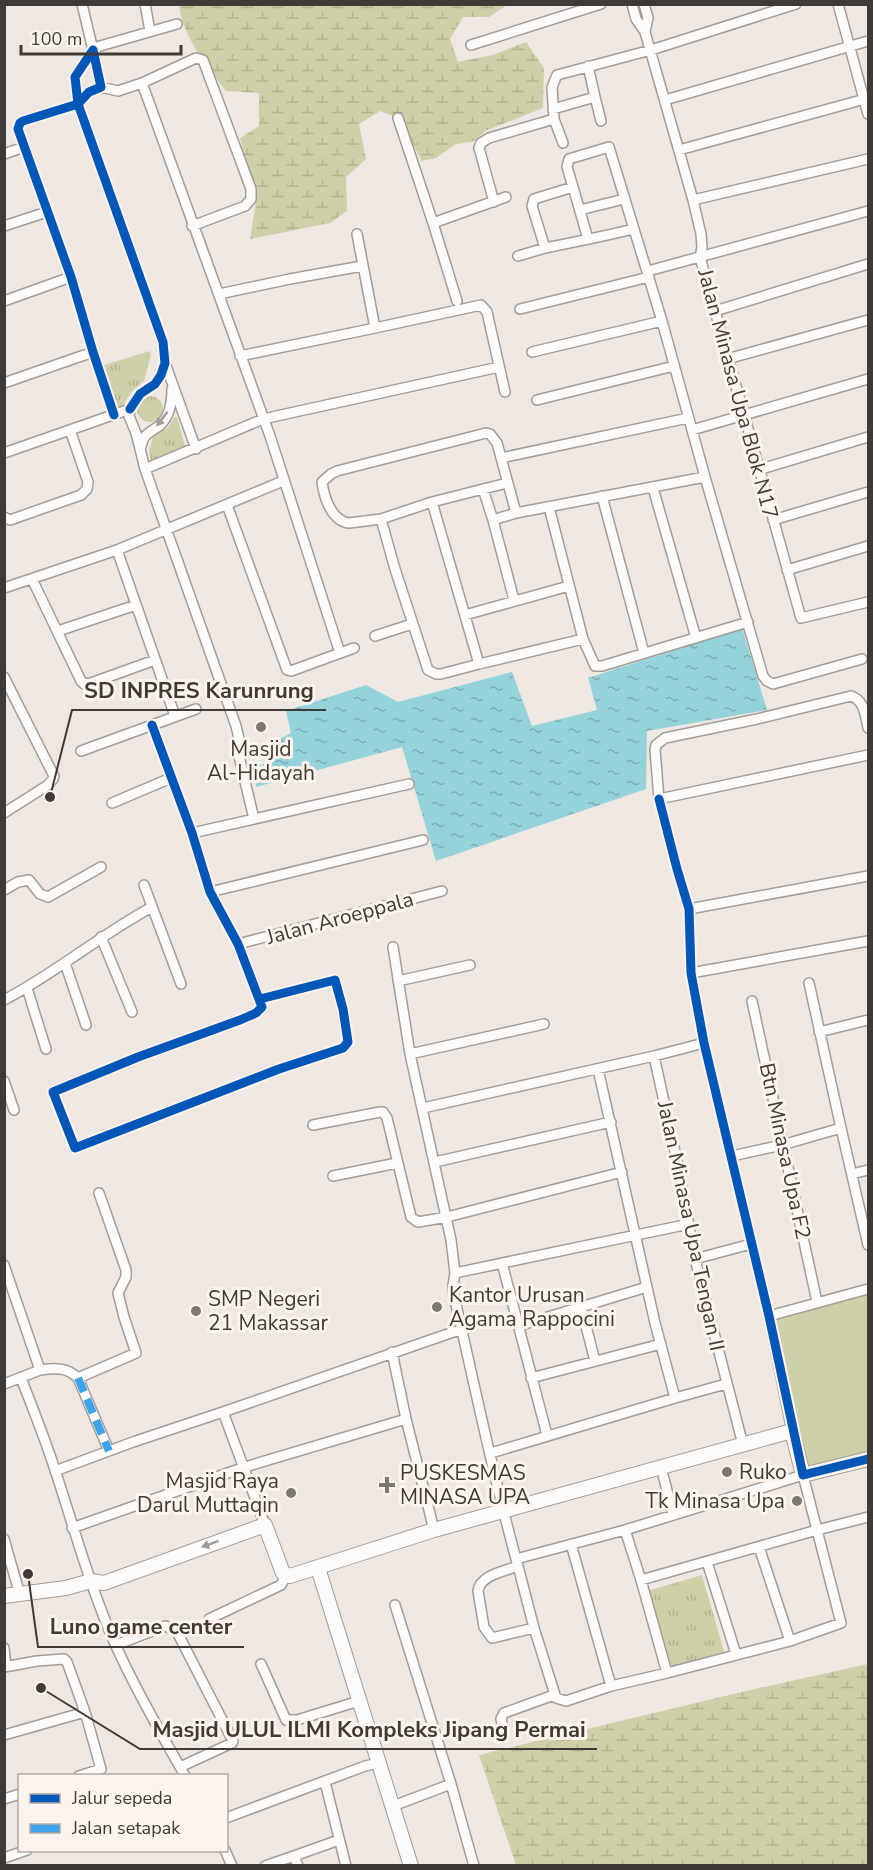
<svg xmlns="http://www.w3.org/2000/svg" width="873" height="1870" viewBox="0 0 873 1870" font-family="'Nunito Sans',sans-serif">
  <style>
    .grass { fill: #cfcfa9 }
    .wetland { fill: url(#wetland-marsh) }
    .park { fill: url(#park-tufts) }
    .water { fill: url(#water-ripples) }
    .lines { fill: none; stroke-linecap: round; stroke-linejoin: round }
    .street-casing { stroke: #a39c97; stroke-width: 12 }
    .secondary-casing { stroke: #a39c97; stroke-width: 16 }
    .street { stroke: #fdfbfa; stroke-width: 9 }
    .secondary { stroke: #fdfbfa; stroke-width: 14 }
    .quiet { stroke: #3fa3eb; stroke-width: 8; stroke-dasharray: 15 8; stroke-linecap: butt }
    .cycleway-casing { stroke: #fef4ed; stroke-width: 13 }
    .cycleway { stroke: #0057b8; stroke-width: 9 }
    .oneway { fill: #9e9a98 }
    .poi-dot { fill: #7d7772; stroke: #fef4ed; stroke-width: 2 }
    .labels { text-anchor: middle; dominant-baseline: central; stroke-width: 6; stroke-linejoin: round; paint-order: stroke }
    .street-label { font-size: 21px; fill: #403a36; stroke: #fef4ed }
    .poi-label { font-size: 21px; fill: #403a36; stroke: #fef4ed; text-anchor: start }
    .leader { fill: none; stroke: #403a36; stroke-width: 2 }
    .callout-dot { fill: #403a36; stroke: #fef4ed; stroke-width: 2 }
    .callout-label { font-size: 22px; text-anchor: middle; font-weight: bold; fill: #403a36; stroke: #fef4ed; stroke-width: 6; stroke-linejoin: round; paint-order: stroke }
  </style>
  <defs>
    <pattern id="wetland-marsh" width="20" height="14" patternUnits="userSpaceOnUse" patternTransform="scale(1.5)"><rect width="20" height="14" fill="#cfcfa9"/><path d="M1 5h8M5 5V1M11 12h8M15 12V8" fill="none" stroke="#b3b292"/></pattern>
    <pattern id="park-tufts" width="24" height="20" patternUnits="userSpaceOnUse" patternTransform="scale(1.5)"><rect width="24" height="20" fill="#cfcfa9"/><path d="M3 7l-1-3M5 7V3M7 7l1-3M15 17l-1-3M17 17v-4M19 17l1-3" fill="none" stroke="#b3b292"/></pattern>
    <pattern id="water-ripples" width="26" height="14" patternUnits="userSpaceOnUse" patternTransform="scale(1.5)"><rect width="26" height="14" fill="#95d3db"/><path d="M2 4q2-2 4 0t4 0M15 11q2-2 4 0t4 0" fill="none" stroke="#7bacb2"/></pattern>
  </defs>
  <rect width="100%" height="100%" fill="#efe7e1"/>
  <path class="grass" d="M868,1293V1452L808,1468L776,1319Z"/>
  <path class="wetland" d="M179,5H507L489,17H463L450,39L458,62L493,55L526,42L544,68L543,108L485,131L475,141L456,144L436,158L422,161L398,118L380,111L359,124L366,159L346,177L347,211L330,223L250,239L256,202L240,138L259,126V93L226,91C206,65 183,37 179,5Z
    M868,1664V1865H516L479,1755L746,1691Z"/>
  <path class="park" d="M150,351L151,354L144,381L133,390L120,410L117,411L101,366Z
    M137 409a13 13 0 1 1 26 0a13 13 0 1 1-26 0Z
    M174,417H177L186,450L151,463L149,451L153,437L158,431L168,428Z
    M702,1575L725,1655L666,1672L644,1592Z"/>
  <path class="water" d="M742,628L767,710L647,731L646,789L436,861L402,747L256,787L255,769L277,755L274,742L291,733L286,711L366,685L398,702L512,672L532,726L597,710L588,678Z"/>
  <g class="lines">
    <g class="street-casing">
      <path id="street" d="M82,4L93,50
        M145,4L150,31
        M632,4L636,19L645,32L693,200L701,234L702,247L700,257L706,279L801,618L868,602
        M644,4L648,18L645,32
        M838,4L868,114
        M471,45L601,4
        M93,48L177,24
        M142,83L196,58L203,60L251,189V199L245,206L192,226
        M101,87L118,91L142,83L270,436L340,653
        M595,97L601,121
        M665,100L868,41
        M553,109L595,97L588,66
        M398,118L433,223L506,197
        M554,119L563,143
        M679,150L865,99
        M4,154L24,147
        M573,187L567,167L569,159L609,147L662,321L705,477L763,676L767,681L773,684L862,659
        M693,200L868,159
        M494,202L479,148L481,143L489,138L554,119L552,87L557,75L651,50L796,4
        M580,210L624,199
        M433,223L457,301
        M4,226L47,212
        M588,239L573,187L534,199L532,206L545,248C575,242 605,236 634,229
        M518,256L545,248
        M648,271L868,211
        M219,294L290,279L362,266
        M4,301L71,277
        M520,309L649,277
        M715,311L868,264
        M375,328L481,305L487,312L505,392
        M532,352L662,321
        M240,356L375,328L357,234
        M727,359L868,320
        M165,363L196,449
        M4,383L93,352
        M537,400L674,366
        M130,409L129,416L136,433L145,469L236,726L240,743L238,752L254,819
        M114,415L93,352L71,277L18,129L20,123L23,121L78,104L89,92L101,87L93,50L75,77L78,104L163,342L165,363L161,375L155,384L140,394L130,409
        M692,430L868,379
        M141,447C143,434 149,433 159,426C170,417 172,402 172,389
        M4,453L130,409
        M501,458L688,418
        M145,469L263,419L499,367
        M758,470L868,437
        M507,483L432,502L479,664L583,639
        M653,488L696,638
        M483,489L493,520L514,600
        M602,496L644,653
        M227,505L287,670L291,671L354,648
        M549,507L583,639L595,666H602L748,622
        M4,517L10,520L81,495L87,489L88,482L70,430
        M381,519L432,502
        M493,520L516,513
        M773,520L868,492
        M117,550L175,716
        M787,570L868,546
        M32,579L81,681L84,684L91,683L155,660
        M4,588L117,550L283,481
        M465,615L569,586
        M58,631L136,605
        M375,636L412,624
        M479,664L441,674H436L428,670L395,569L381,519L349,523C332,521 324,498 322,482L331,474L337,471L486,433L490,434L497,443L516,513L705,477
        M4,677L54,776L53,779L48,785L4,813
        M152,725L192,833L210,892L238,944L262,1007L256,1013L240,1020L138,1057L53,1092L75,1148L279,1069L343,1048L348,1042L343,1009L335,980L260,999
        M868,728C865,715 865,701 851,696L757,719L665,738L656,745L655,750L659,799L868,755
        M81,751L196,709
        M659,799L677,869L689,909L691,973L704,1043L769,1316L792,1431
        M112,803L171,778
        M192,833L409,784
        M144,885L181,984
        M4,890L18,882L29,880L40,894L48,897L101,867
        M210,892L423,840
        M689,909L868,876
        M101,937L132,1012
        M238,944L442,891
        M393,947L410,1054L451,1240L455,1273L453,1286L454,1296C475,1386 493,1477 518,1566
        M65,963L86,1025
        M691,973L868,941
        M398,981L470,965
        M27,988L46,1049
        M4,1000C56,973 100,935 152,907
        M752,1001L817,1302
        M819,1032L868,1020
        M410,1054L544,1024
        M654,1056L677,1161L695,1259L743,1445
        M598,1069L655,1323L675,1398
        M4,1081L14,1110
        M423,1108L654,1056L704,1043
        M313,1125L380,1112H383L387,1118L411,1217L418,1222L447,1217L622,1172
        M841,1128L868,1245
        M732,1156L782,1145L841,1128L809,983
        M435,1162L611,1122
        M852,1174L868,1170
        M333,1176L397,1163
        M695,1259L751,1244
        M502,1263L547,1435
        M4,1265L40,1370L4,1384
        M455,1273L689,1224
        M581,1307L595,1361
        M769,1316L868,1289
        M518,1326L647,1287
        M392,1352L406,1419L434,1530
        M40,1370C55,1368 67,1367 78,1378L136,1353L124,1317L118,1293L126,1277V1270L99,1193
        M21,1378C33,1409 46,1441 56,1473C75,1531 91,1590 116,1646C136,1691 161,1733 185,1776
        M78,1378L109,1451
        M531,1378L661,1344
        M223,1412L462,1329
        M491,1453L675,1398L726,1384
        M661,1467L673,1514
        M55,1471L133,1442L223,1412L265,1525
        M72,1528L245,1467L406,1419
        M625,1530L803,1475L817,1530L868,1517
        M4,1539L20,1595
        M571,1544L611,1686L667,1673
        M759,1547L790,1641
        M516,1559L625,1530L641,1580L667,1673L790,1641L841,1623L817,1530L641,1580
        M707,1562L736,1654
        M395,1605L451,1784
        M209,1619L281,1585L286,1576
        M534,1628L492,1638L484,1627L478,1591C480,1575 505,1571 518,1566L534,1628L556,1698L566,1701L611,1686
        M116,1645L165,1626L176,1630L233,1741L232,1743L180,1767
        M4,1648L6,1666
        M261,1664L286,1720H297L359,1701
        M4,1667L37,1661L64,1659L67,1662L85,1712L101,1769L79,1776
        M503,1730L501,1719L504,1713L554,1695
        M4,1735L85,1712
        M325,1782L346,1866
        M4,1799L20,1794
        M393,1806L451,1784L474,1866
        M226,1818L365,1766L379,1763
        M225,1850L232,1866
        M294,1856L339,1840
        M4,1858L27,1850
        M265,1866L294,1856L298,1866"/>
    </g>
    <g class="secondary-casing">
      <path id="secondary" d="M318,1568L411,1866
        M4,1596L66,1588L91,1581L104,1583L265,1525L283,1573L290,1576L434,1530L792,1431L803,1475L868,1459"/>
    </g>
    <use href="#street" class="street"/>
    <use href="#secondary" class="secondary"/>
    <path class="quiet" d="M78,1378L109,1451"/>
    <g class="cycleway-casing">
      <path id="cycleway" d="M114,415L93,352L71,277L18,129L20,123L23,121L78,104L89,92L101,87L93,50L75,77L78,104L163,342L165,363L161,375L155,384L140,394L130,409
        M152,725L192,833L210,892L238,944L262,1007L256,1013L240,1020L138,1057L53,1092L75,1148L279,1069L343,1048L348,1042L343,1009L335,980L260,999
        M659,799L677,869L689,909L691,973L704,1043L769,1316L803,1475L868,1459"/>
    </g>
    <use href="#cycleway" class="cycleway"/>
  </g>
  <defs><path id="oneway-solid" d="M-6-.8H1V-3.2L6.5 0L1 3.2V.8H-6Z" transform="scale(1.5)"/></defs>
  <g class="oneway">
    <use href="#oneway-solid" transform="translate(162 419) rotate(127)"/>
    <use href="#oneway-solid" transform="translate(210 1544) rotate(160)"/>
  </g>
  <g class="poi-dot">
    <circle cx="261" cy="727" r="6"/>
    <circle cx="437" cy="1307" r="6"/>
    <circle cx="196" cy="1311" r="6"/>
    <circle cx="727" cy="1472" r="6"/>
    <path d="M384 1476h6v6h6v6h-6v6h-6v-6h-6v-6h6z"/>
    <circle cx="291" cy="1493" r="6"/>
    <circle cx="797" cy="1501" r="6"/>
  </g>
  <g class="labels">
    <g class="street-label">
      <text transform="translate(738 394) rotate(75)">Jalan Minasa Upa Blok N17</text>
      <text transform="translate(340 918) rotate(-15)">Jalan Aroeppala</text>
      <text transform="translate(785 1151) rotate(78)">Btn Minasa Upa F2</text>
      <text transform="translate(691 1226) rotate(78)">Jalan Minasa Upa Tengan II</text>
    </g>
    <g class="poi-label">
      <text x="261" y="749" text-anchor="middle">Masjid<tspan x="261" dy="24">Al-Hidayah</tspan></text>
      <text x="449" y="1295">Kantor Urusan<tspan x="449" dy="24">Agama Rappocini</tspan></text>
      <text x="208" y="1299">SMP Negeri<tspan x="208" dy="24">21 Makassar</tspan></text>
      <text x="739" y="1472">Ruko</text>
      <text x="400" y="1473">PUSKESMAS<tspan x="400" dy="24">MINASA UPA</tspan></text>
      <text x="279" y="1481" text-anchor="end">Masjid Raya<tspan x="279" dy="24">Darul Muttaqin</tspan></text>
      <text x="785" y="1501" text-anchor="end">Tk Minasa Upa</text>
    </g>
  </g>
  <path class="leader" d="M50 797L72 710H326M28 1574L38 1647H244M41 1688L140 1749H597"/>
  <g class="callout-dot">
    <circle cx="50" cy="797" r="6"/>
    <circle cx="28" cy="1574" r="6"/>
    <circle cx="41" cy="1688" r="6"/>
  </g>
  <g class="callout-label">
    <text x="199" y="698">SD INPRES Karunrung</text>
    <text x="141" y="1634">Luno game center</text>
    <text x="369" y="1737">Masjid ULUL ILMI Kompleks Jipang Permai</text>
  </g>
  <rect width="873" height="1870" fill="none" stroke="#403a36" stroke-width="12"/>
  <rect x="18" y="1774" width="210" height="78" fill="#fef4ed" stroke="#b2aaa4" stroke-width="1.5"/>
  <rect x="30" y="1794" width="30" height="9" fill="#0057b8" stroke="#b2aaa4" stroke-width="1.5"/>
  <text x="72" y="1804" font-size="18" fill="#403a36">Jalur sepeda</text>
  <rect x="30" y="1824" width="30" height="9" fill="#3fa3eb" stroke="#b2aaa4" stroke-width="1.5"/>
  <text x="72" y="1834" font-size="18" fill="#403a36">Jalan setapak</text>
  <path d="M21 45v9h160v-9" fill="none" stroke="#403a36" stroke-width="3"/>
  <text x="30" y="45" font-size="18" fill="#403a36" stroke="#fef4ed" stroke-width="4.5" paint-order="stroke">100 m</text>
</svg>
